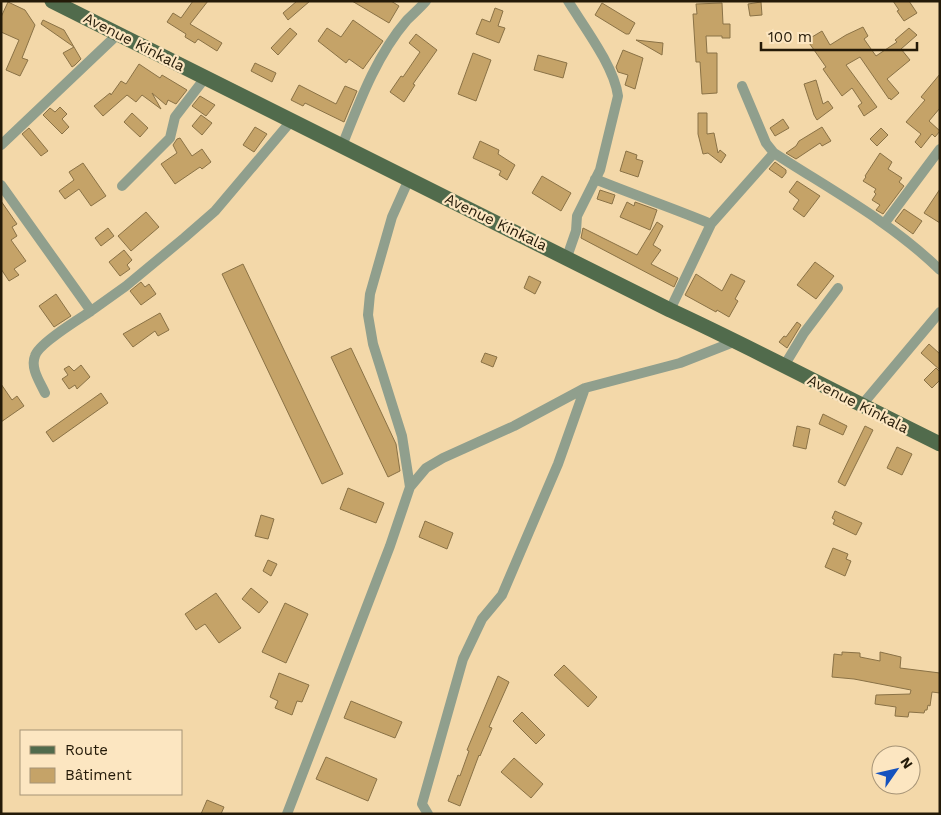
<svg xmlns="http://www.w3.org/2000/svg" width="941" height="815" viewBox="0 0 941 815" font-family="'Work Sans',sans-serif">
  <style>
    .building { fill: #c5a368; stroke: #8a7246 }
    .lines { fill: none; stroke-linecap: round; stroke-linejoin: round }
    .minor { stroke: #909f8d; stroke-width: 10 }
    .primary { stroke: #516b4c; stroke-width: 15 }
    .labels { text-anchor: middle; dominant-baseline: central; stroke-width: 4.5; stroke-linejoin: round; paint-order: stroke }
    .street-label { font-size: 15px; fill: #241a08; stroke: #fce6c1 }
  </style>
  <rect width="100%" height="100%" fill="#f3d8a9"/>
  <path class="building" d="M193,1H208L190,24L222,43L217,51L198,39L195,43L185,37L186,34L167,22L173,13L181,18Z
    M297,1H310L288,20L283,13Z
    M352,1H391L399,6L389,23Z
    M893,1H909L917,13L904,21L897,11L899,10Z
    M8,2L25,10L35,25L22,58L28,60L20,76L6,70L19,40L1,32V17Z
    M761,2L762,15L750,16L748,4Z
    M602,3L635,23L629,34H626L595,15Z
    M722,3L723,24H730V38H722V36H706L707,53H717V93L702,94L700,62H696L693,14H697L696,4Z
    M495,8L503,11L498,26L505,28L499,43L476,34L482,19L490,22Z
    M43,20L64,30L81,59L75,65L72,67L63,53L74,47L41,24Z
    M353,20L383,41L363,69L349,59L346,63L318,41L327,28L341,37Z
    M863,27L868,36L864,39L876,56L897,42L895,40L909,28L917,35L901,49L910,60L887,79L899,93L891,100L890,98L889,99L860,57L846,65L877,107L864,116L858,106L862,103L852,88L842,96L825,72L823,69L826,67L807,40L822,31L830,45L846,35Z
    M290,28L297,34L278,55L271,48Z
    M416,34L437,50L413,84L415,85L404,102L390,92L401,76L403,77L420,52L409,43Z
    M636,40L663,43L662,55Z
    M623,50L643,58L635,89L625,85L628,75L618,72L616,67Z
    M473,53L491,60L476,101L458,94Z
    M538,55L567,63L563,78L534,70Z
    M255,63L276,73L272,82L251,71Z
    M139,64L160,78L162,75L187,90L176,104L168,100L166,105L152,93L161,109L142,95L136,102L127,95L103,116L94,106L110,93L111,95L121,81L126,84Z
    M940,74V108L929,121L940,131L935,137L932,134L921,148L915,142L921,134L906,122L925,100L921,97Z
    M816,80L823,104L828,101L833,108L817,120L814,115L804,84Z
    M299,85L336,104L345,86L357,91L344,122L305,103L303,106L291,100Z
    M200,96L215,105L206,116L192,106Z
    M60,107L67,114L62,119L69,127L62,134L43,115L50,108L55,112Z
    M132,113L148,128L140,137L124,122Z
    M698,113H707V134L714,133L718,153L720,150L726,155L721,163L708,153L703,154L698,134Z
    M201,115L212,123L202,135L192,126Z
    M783,119L789,128L775,136L770,128Z
    M255,127L267,134L254,152L243,145Z
    M822,127L831,141L822,146L820,143L796,159L786,153L796,146L799,141Z
    M29,128L48,151L41,156L22,134Z
    M881,128L888,135L877,146L870,139Z
    M180,138L192,156L202,149L211,162L202,169L200,167L175,184L161,164L177,153L173,145L177,139Z
    M480,141L499,150L498,154L515,165L507,180L499,175L501,171L473,158Z
    M626,151L637,155L636,159L643,161L638,177L620,171Z
    M880,153L892,162L888,169L902,178L899,182L904,186L883,214L876,210L880,205L872,200L876,194L874,192L876,189L863,181L866,177L865,176Z
    M775,162L786,170V173L782,178L769,169Z
    M83,163L106,196L91,206L79,189L65,199L59,191L74,180L69,172Z
    M542,176L571,193L561,211L532,193Z
    M797,181L820,196L804,217L793,209L799,200L789,192Z
    M940,189V223L924,213Z
    M600,190L615,195L612,204L597,199Z
    M1,201L17,224L12,227L17,236L11,240L26,261L14,269L19,275L9,281L1,269Z
    M627,202L634,206L635,202L657,210L650,230L620,217Z
    M904,209L922,221L913,234L895,221Z
    M146,212L159,227L131,251L118,236Z
    M657,222L663,226L653,245L661,250L651,264L678,278L674,287L581,238L583,228L637,255Z
    M108,228L114,236L101,246L95,238Z
    M124,250L132,260L127,265L130,269L120,276L109,262Z
    M815,262L834,276L816,299L797,285Z
    M243,264L343,474L322,484L222,274Z
    M696,274L722,291L731,274L745,281L735,299L738,301L729,317L717,310L716,312L685,295Z
    M529,276L541,282L535,294L524,288Z
    M141,282L145,287L149,284L156,294L141,305L130,291Z
    M56,294L71,316L54,327L39,306Z
    M160,313L169,330L158,336L155,331L133,347L123,334Z
    M797,322L801,325L787,348L779,342L784,336L786,337Z
    M929,344L940,354V370L921,353Z
    M351,348L396,444L400,471L388,477L331,357Z
    M485,353L497,357L493,367L481,362Z
    M81,365L90,377L77,389L75,385L69,389L62,379L68,375L64,369L69,366L74,371Z
    M936,368L940,372V380L932,388L924,380Z
    M1,384L12,400L17,396L24,406L1,422Z
    M101,393L108,403L53,442L46,432Z
    M823,414L847,426L843,435L819,424Z
    M797,426L810,429L806,449L793,446Z
    M865,426L873,430L845,486L838,482Z
    M897,447L912,454L902,475L887,468Z
    M348,488L384,503L376,523L340,509Z
    M835,511L862,523L856,535L833,524L835,520L832,518Z
    M261,515L274,519L268,539L255,536Z
    M425,521L453,533L447,549L419,537Z
    M833,548L848,554L846,559L851,561L845,576L825,567Z
    M268,560L277,564L271,576L263,571Z
    M251,588L268,602L259,613L242,599Z
    M216,593L241,628L219,643L205,624L196,630L185,614Z
    M285,603L308,614L286,663L262,652Z
    M842,652L860,653V657L880,661V652L901,657L900,668L940,673V693L932,692L930,706L928,705L927,710H925L924,713L909,712L908,717L895,716L896,707L875,704L876,695L910,694L911,690L854,679L832,677L834,654L842,655Z
    M564,665L597,697L588,707L554,675Z
    M279,673L309,685L302,702L297,701L292,715L275,708L278,701L270,697Z
    M498,676L509,682L489,727L492,728L480,756L479,755L460,806L448,801L458,775L460,776L469,751L467,750Z
    M351,701L402,722L395,738L344,718Z
    M522,712L545,735L536,744L513,721Z
    M326,757L377,779L368,801L316,779Z
    M514,758L543,784L531,798L501,772Z
    M207,800L224,807L221,814H201Z"/>
  <g class="lines">
    <path class="minor" d="M742,86L766,143L774,153
      M1,145L118,34
      M342,146C359,103 376,56 407,20C413,14 420,8 426,1
      M595,179C634,195 673,208 711,224
      M1,185L91,311L126,286L184,238L215,211L292,120
      M122,186L170,138L175,117L205,78
      M884,224L940,149
      M567,257L576,231L577,216L600,170L618,96C614,66 584,27 568,1
      M670,310L711,224L774,153C831,190 891,222 940,270
      M784,366L804,333L838,288
      M45,393C40,382 30,368 35,356C38,344 79,319 91,311
      M861,406L940,312
      M410,487L426,468L443,458L514,426L585,388L680,363L736,341
      M287,814L390,546L410,487L402,436L373,344L368,315L370,294L392,217L409,179
      M428,814L422,804L463,659L482,619L502,595L558,464L585,388"/>
    <path class="primary" d="M52,1L670,310C761,352 850,400 940,444"/>
  </g>
  <g class="labels">
    <g class="street-label">
      <text transform="translate(134 42) rotate(27)">Avenue Kinkala</text>
      <text transform="translate(496 222) rotate(26)">Avenue Kinkala</text>
      <text transform="translate(858 404) rotate(27)">Avenue Kinkala</text>
    </g>
  </g>
  <rect width="941" height="815" fill="none" stroke="#241a08" stroke-width="5"/>
  <rect x="20" y="730" width="162" height="65" fill="#fce6c1" stroke="#a69477"/>
  <rect x="30" y="746" width="25" height="8" fill="#516b4c" stroke="#a69477"/>
  <text x="65" y="755" font-size="15" fill="#241a08">Route</text>
  <rect x="30" y="768" width="25" height="15" fill="#c5a368" stroke="#a69477"/>
  <text x="65" y="780" font-size="15" fill="#241a08">Bâtiment</text>
  <g transform="translate(896 770) rotate(56)"><circle r="24" fill="#fce6c1" stroke="#a69477"/>
  <path d="M0-4L9 19L0 12L-9 19Z" fill="#1552be"/>
  <text y="-8" font-size="14" font-weight="bold" text-anchor="middle" fill="#241a08">N</text>
  </g>
  <path d="M761 42v8h156v-8" fill="none" stroke="#241a08" stroke-width="2.5"/>
  <text x="768" y="42" font-size="15" fill="#241a08" stroke="#fce6c1" stroke-width="4" paint-order="stroke">100 m</text>
</svg>
